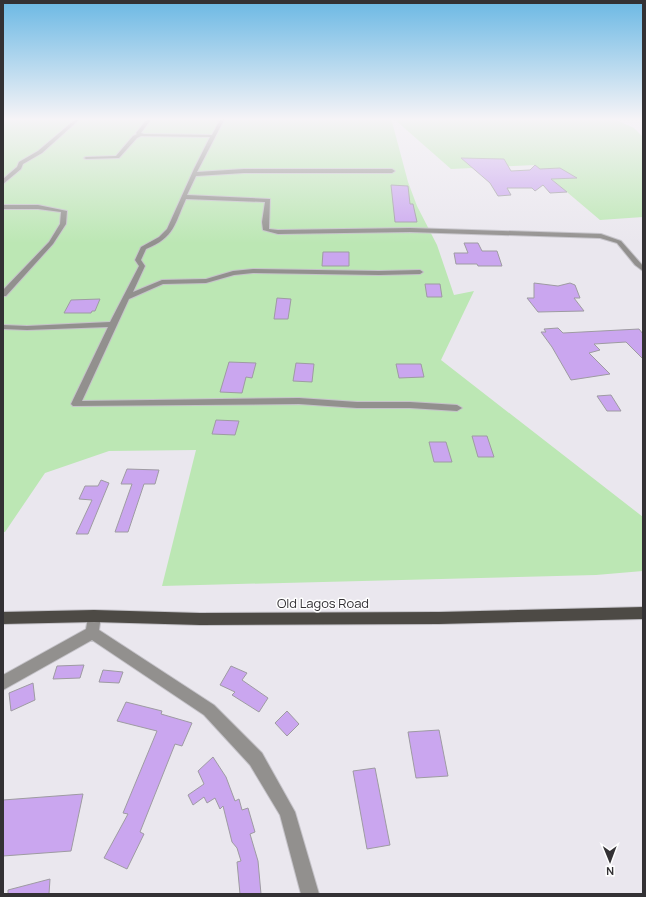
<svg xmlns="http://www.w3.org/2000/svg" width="646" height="897" viewBox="0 0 646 897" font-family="Manrope,sans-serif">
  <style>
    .green { fill: #bce7b4 }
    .building { fill: #caa6ef; stroke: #9e9ba2 }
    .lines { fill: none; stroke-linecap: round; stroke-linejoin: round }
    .minor-casing { stroke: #c5c3c9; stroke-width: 2 }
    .major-casing { stroke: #c5c3c9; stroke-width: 2 }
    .minor { fill: #92908e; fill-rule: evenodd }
    .major { fill: #4d4a45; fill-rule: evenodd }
    .labels { text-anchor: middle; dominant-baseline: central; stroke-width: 3; stroke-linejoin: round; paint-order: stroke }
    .near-street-label { font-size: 13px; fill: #333134; stroke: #fff }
  </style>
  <rect width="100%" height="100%" fill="#eae7ee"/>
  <path class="green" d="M3,118H391L408,182L417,206L437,245L454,295L474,291L441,360L643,517V571L596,575L162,586L196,450L109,451L45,473L5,532H3Z
    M393,118H611L634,128L643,137V217L600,220L535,165L451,169Z"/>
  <path class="building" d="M461,158L504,159L511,171L530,170L535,165L540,169L560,168L577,178L551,179L567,192L550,193L543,185L535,191L532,188H507L511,195L498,196L490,183Z
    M391,185L408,186L410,204H413L417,222H395Z
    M464,243H478L482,251H497L502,266H478L477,264H456L454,253H468Z
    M323,252H349V266H322Z
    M534,283L558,286L570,283L575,285L580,298H574L584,311L538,312L527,298H534Z
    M425,284H440L442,297H427Z
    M277,298L291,299L288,319H274Z
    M100,299L95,311H92L91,313H64L71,300Z
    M558,328L563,333L639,329L643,334V359L626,342L594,344L600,350L589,353L610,374L571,380L552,347L541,332H546L544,329Z
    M229,362L256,363L252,378L246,377L242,393L220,392Z
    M296,363L314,364L312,382L293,381Z
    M396,364H421L424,377L399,378Z
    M611,395L621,411H607L597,396Z
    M216,420L239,421L235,435L212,434Z
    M472,436H487L494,457H478Z
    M429,442H446L452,462H434Z
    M127,469L159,470L155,484H144L128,532H115L132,484H121Z
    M101,480L109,483L88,534H76L92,500L79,499L85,486H98Z
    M84,665L80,678L53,679L57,666Z
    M231,666L247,673L242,680L268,698L259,712L232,695L235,692L220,685Z
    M103,670L123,672L119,683L99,682Z
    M33,683L35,700L11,711L9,693Z
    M126,702L162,711L161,714L192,723L182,746L175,744L140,832L144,834L127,869L104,858L128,814L123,813L157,731L117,721Z
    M287,711L299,724L287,736L275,723Z
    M439,730L448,776L416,778L408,732Z
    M213,757L226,777L235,801L239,799L242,810L248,808L255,832L250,834L258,861L261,894H240L237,862L241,861L237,848L232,842L223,806L220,809L215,798L207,803L204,797L193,805L188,795L204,784L198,771Z
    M375,768L390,845L367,849L353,771Z
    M83,794L71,851L3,856V800Z
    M50,879L49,894H8V890Z"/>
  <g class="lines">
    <g class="minor-casing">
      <path id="minor" d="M6,118H10L3,121V119Z
        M77,118H81L42,153L23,164L21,169L3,184V179L17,167L19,162L38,151Z
        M148,118H152L141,133L144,134L212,135L221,118H225L197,172L244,169H392L395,171L392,173H244L196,176L187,195L270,199L269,229L278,230L410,228L601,234L621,241L643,266V271L635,265L617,243L600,238L410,232L278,234L263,230L262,222L265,202L186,199C174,225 175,237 146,249L141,260L145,266L133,292L162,280L206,279L233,271L253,269L379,271L420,270L423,272L420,274L379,275L253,273L234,275L206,283L163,284L129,299L82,401L299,398L357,402H410L457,405L462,408L457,411L410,408H357L299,404L73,406L71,404L108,327L27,330L3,329V325L27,326L110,322L139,266L135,260L141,247L159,237L167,229L194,169L210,137L141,136L137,138L119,158L86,159L84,158L86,157L116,156L133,136L137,134L136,133Z
        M3,205H38L67,211L66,224L53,244L6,296H3V290L49,242L60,224L61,212L38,209H3Z
        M94,610L99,612L101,616L99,630L214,705L262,753L295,812L319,894H301L280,815L250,765L204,715L92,640L3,690V675L86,629L89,612Z"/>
    </g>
    <g class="major-casing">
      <path id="major" d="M643,607V619L439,624L200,625L94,622L3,624V612L94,610L200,613L439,612Z"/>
    </g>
    <use href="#minor" class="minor"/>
    <use href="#major" class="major"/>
  </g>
  <linearGradient id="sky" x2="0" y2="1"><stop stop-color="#6bb8e4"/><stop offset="0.49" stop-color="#f6f4f7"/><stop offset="1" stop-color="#f6f4f7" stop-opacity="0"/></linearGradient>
  <rect width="646" height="243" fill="url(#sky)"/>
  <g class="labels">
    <g class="near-street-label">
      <text x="323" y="603">Old Lagos Road</text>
    </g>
  </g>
  <rect width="646" height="897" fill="none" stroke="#333134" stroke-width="8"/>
  <g transform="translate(610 861) rotate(179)" stroke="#ffffff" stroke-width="3" paint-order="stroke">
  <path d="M0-3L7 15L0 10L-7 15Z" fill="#333134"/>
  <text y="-6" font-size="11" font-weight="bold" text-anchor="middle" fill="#333134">N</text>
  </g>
</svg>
